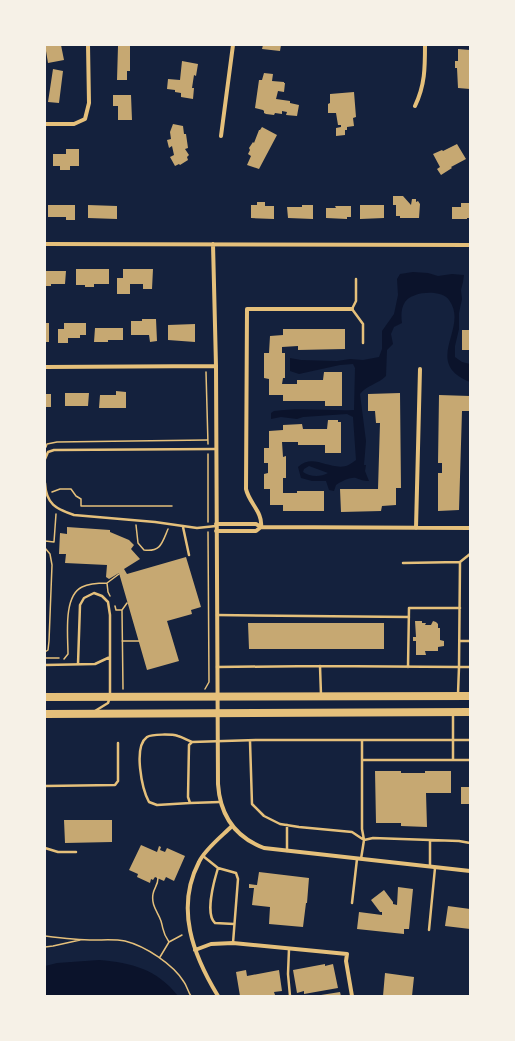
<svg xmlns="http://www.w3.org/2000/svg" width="515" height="1041" viewBox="0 0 515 1041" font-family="Inter,sans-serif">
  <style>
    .water { fill: #0b132b; fill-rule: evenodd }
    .building { fill: #c6a872 }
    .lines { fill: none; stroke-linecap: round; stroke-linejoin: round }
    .path { stroke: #e5c07b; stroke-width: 1.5 }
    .service { stroke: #e5c07b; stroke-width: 2.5 }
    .minor { stroke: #e5c07b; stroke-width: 4 }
    .primary { stroke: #e5c07b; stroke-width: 8 }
  </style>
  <rect width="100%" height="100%" fill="#14213d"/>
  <path class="water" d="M413,272L428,273L438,276L452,274L464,275L463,282L461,290L462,299L459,313V329L455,346V357L462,362L470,364V382C421,362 470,328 449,300C442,289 412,291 405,302C401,308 401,316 402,323L394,327L391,334L393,344L387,350L386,376C378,384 367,385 360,394L366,441L364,465H366L365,471L369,481C363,481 361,480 356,478C349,477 341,482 336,485L334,491L329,490L326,481H312L301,478L298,467C313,453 328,470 346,466C349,465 353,462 356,460L353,417L347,414L303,417L297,419L281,417L271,419V413L274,411C301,407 326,411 354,410L355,368L353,364L340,365L299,374L290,371V358L301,360L337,361L350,359L363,360L379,357L382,349V331L394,314L398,295L397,279L400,274ZM309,466L328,473C321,477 310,477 303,472L304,469Z
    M99,960C132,963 157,969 178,996H45V966L57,963Z"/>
  <path class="building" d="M45,45H61L64,60L48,63Z
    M130,45V71H127V80H117L118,46Z
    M263,45H281L280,51L262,49Z
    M458,49L470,50V89L458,88L457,68H455V61H458Z
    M182,61L198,64L196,76L194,75L192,88H194L193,99L181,97V93L175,92V90L167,89L168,79L180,80Z
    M53,69L63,71L59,103L48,102Z
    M264,73L273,74L272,81L284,82V83H285L284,92L278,91L276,99L290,101V103L299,105L297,116L286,115L287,112L282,111V114L275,113L274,115L266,114L264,113V111L263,110L255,108L259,80H262Z
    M354,92L356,117L353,118L354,126L347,127V130H345V135L336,136V128L341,127V125H338L336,113H328V104L330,103V94Z
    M113,95H131L132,120H118V106H113Z
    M173,124L183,126L184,134H186L188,148L185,149L189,155L187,157L188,160L180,165L179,164L175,166L170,157L174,155L172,146L169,148L167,140L171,139L170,132Z
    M262,127L277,135L259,169L247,165L251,156L248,154L250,150L249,148L253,142L254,143L259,130H260Z
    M457,144L466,159L451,167L452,168L441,175L437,169L440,167L433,154L442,150L443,151Z
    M66,149H79V166H70V170H60V166H53V154H66Z
    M393,196H403L411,205L412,199H416V202L418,201L420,204L419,218H400V216H396V205H393Z
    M257,202H265V206H274V219L251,218V205H257Z
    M461,203H470V218H467V219H452V207H461Z
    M48,205H75V220H66V217H48Z
    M88,205L117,206V219L88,218Z
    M302,205H313V219L288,218L287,207H302Z
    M360,205H384V218L360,219Z
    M335,206H351V217H347V219L326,218V208H336Z
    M76,269H109V284H94V287H85V285H76Z
    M123,269H153L152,289H143V284H130V294H117V278H123Z
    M45,271H66L65,284H51V286H45Z
    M142,319H156L157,341L150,342L149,335H131V321H142Z
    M45,323H49V342H45Z
    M64,323H86V335H80V338H68V343H58V329H64Z
    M195,324V342L168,340V325Z
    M95,328H123V340H108V342H94Z
    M283,329H345V349L298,350V346L282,347V353H285V378H283L282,384H297V380H323L324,372H342V406H325V401H283V395H269V379L264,378V353H269L270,336L283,335Z
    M462,330H470V350H462Z
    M116,391L126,392V408H99L100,395H116Z
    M65,393H89L88,406H65Z
    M400,393L401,488H396V505L382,506L381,511L341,512L340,489H378L380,423H376L375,411H368V394Z
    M45,394H51V407H45Z
    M439,395L470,396V411H462L459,510L438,511V473H442V463H438Z
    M328,420H338V422H341V453H325V445H298V442H282L283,457L286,456V478H283V493H297V491H324V511H283V505H270V489H264V474L268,473V463H264V448H269V431L283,430V425L302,424L303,429H327Z
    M67,527L110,530V532L129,540L134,545L131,549L140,559L124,569L127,574L186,557L201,607L191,610L192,614L167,621L179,661L147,670L119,573L109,579L106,577L107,565L65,563L66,554H59L60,533L67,534Z
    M415,621H422V623H426L425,625H431L433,621L436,622L438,624V628H440V640L444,641V646L438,647V651H425L426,655H416V641H413V637H416Z
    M248,623H384V649H249Z
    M375,771H401V773H425V771H451V793H426L427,827L401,826V823H376Z
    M461,787H470V804H461Z
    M64,820H112V842L65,843Z
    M141,845L157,852L159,846L161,847L160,850L165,852L167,848L185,856L174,881L166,877L164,881L155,877L153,880L151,879L150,883L137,877L138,874L129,870Z
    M259,872L309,878L307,903H306L303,927L269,924L270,907L252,905L254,888H249V884L257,885Z
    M398,887L413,889L409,929H404V934L357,929L359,912L382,915V912H380L371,900L384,890L393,902V904L397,905Z
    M448,906L470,909V929L445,926Z
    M325,964V966L333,964L338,988L304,994V991L297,993L293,970Z
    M246,970L247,976L279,970L282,991L274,992L275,995L265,996H240L236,972Z
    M385,973L414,977L412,996H383Z
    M340,992L341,996H321V995Z"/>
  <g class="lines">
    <path class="path" d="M206,372L208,444
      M46,447L47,444L57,442L207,440
      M208,454V522
      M52,492L60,489H71L76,496L81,499V506H172
      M136,525L138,543L144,550C161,552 162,543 168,529
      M45,541L54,542L56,514
      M45,548L50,554L52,565L49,641L48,650L45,652
      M110,596L108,592L107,583L119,574
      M115,606L116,610H122
      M122,641H139
      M45,658H59
      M64,659L68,654C68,636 63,596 82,587C90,583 99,583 107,583
      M123,689L122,610L127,603
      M205,689L209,682L208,532
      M158,878C158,885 154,888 153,894C151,906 158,912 161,921C164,931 162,932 169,942L160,957
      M45,936C61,938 78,940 94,940C104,940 115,939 125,941C145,946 173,964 184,982C187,986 188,992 191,996
      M169,942L182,935
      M45,947L53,946L80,940"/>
    <path class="service" d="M356,279V301L352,309L363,324V343
      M45,459L48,452L54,450L216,449
      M45,483C46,504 56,509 74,515L155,522L197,528L216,526
      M183,527L189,555
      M460,562L470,554
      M217,615L409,617
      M460,641H470
      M78,664L80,605L84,598L94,593L102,596L108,602L110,615V697L108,703L95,711
      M45,665L95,664L110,657
      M217,667L320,666
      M408,667L409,608H460
      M458,694L459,667H470
      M321,695L320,666L459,667L460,562L403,563
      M470,740H362V829L364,840L373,838L459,841L470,843
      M250,741L252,804L264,816L280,824L299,827L352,832L364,840L361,859
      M362,760H453V713
      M453,760H470
      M45,786L115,785L118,781V743
      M220,802L190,803L188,797L189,745L192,742L258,740H362
      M190,803L157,805L149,802C142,789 133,747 147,737C152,734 172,734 178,736C182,737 187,740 192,742
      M287,825V851
      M430,840V866
      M45,848L58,852H76
      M203,856L218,868L236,873L238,879L233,943
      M218,868C214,881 205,914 215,923L234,924
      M352,903L357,859
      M429,930L435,868
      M289,949L288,974L290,996"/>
    <path class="minor" d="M415,106C425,85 425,68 425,45
      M45,124H74L85,119L89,103L88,45
      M221,136L233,45
      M45,244L470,245
      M213,244L216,366L218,784C220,815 235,837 264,848L470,871
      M45,367L216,366
      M216,524H256L261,527L470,528
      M261,527C263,512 249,503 246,489L247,309H352
      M416,528L420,369
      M216,531H256L261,527
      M195,950L211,944L233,943L347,954L346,961L352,996
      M218,996C193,955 175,908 199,862C205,849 222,836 232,826"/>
    <path class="primary" d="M45,697L470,696
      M45,714L470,712"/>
  </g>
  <rect width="515" height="1041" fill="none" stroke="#f6f1e7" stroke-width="92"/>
</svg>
